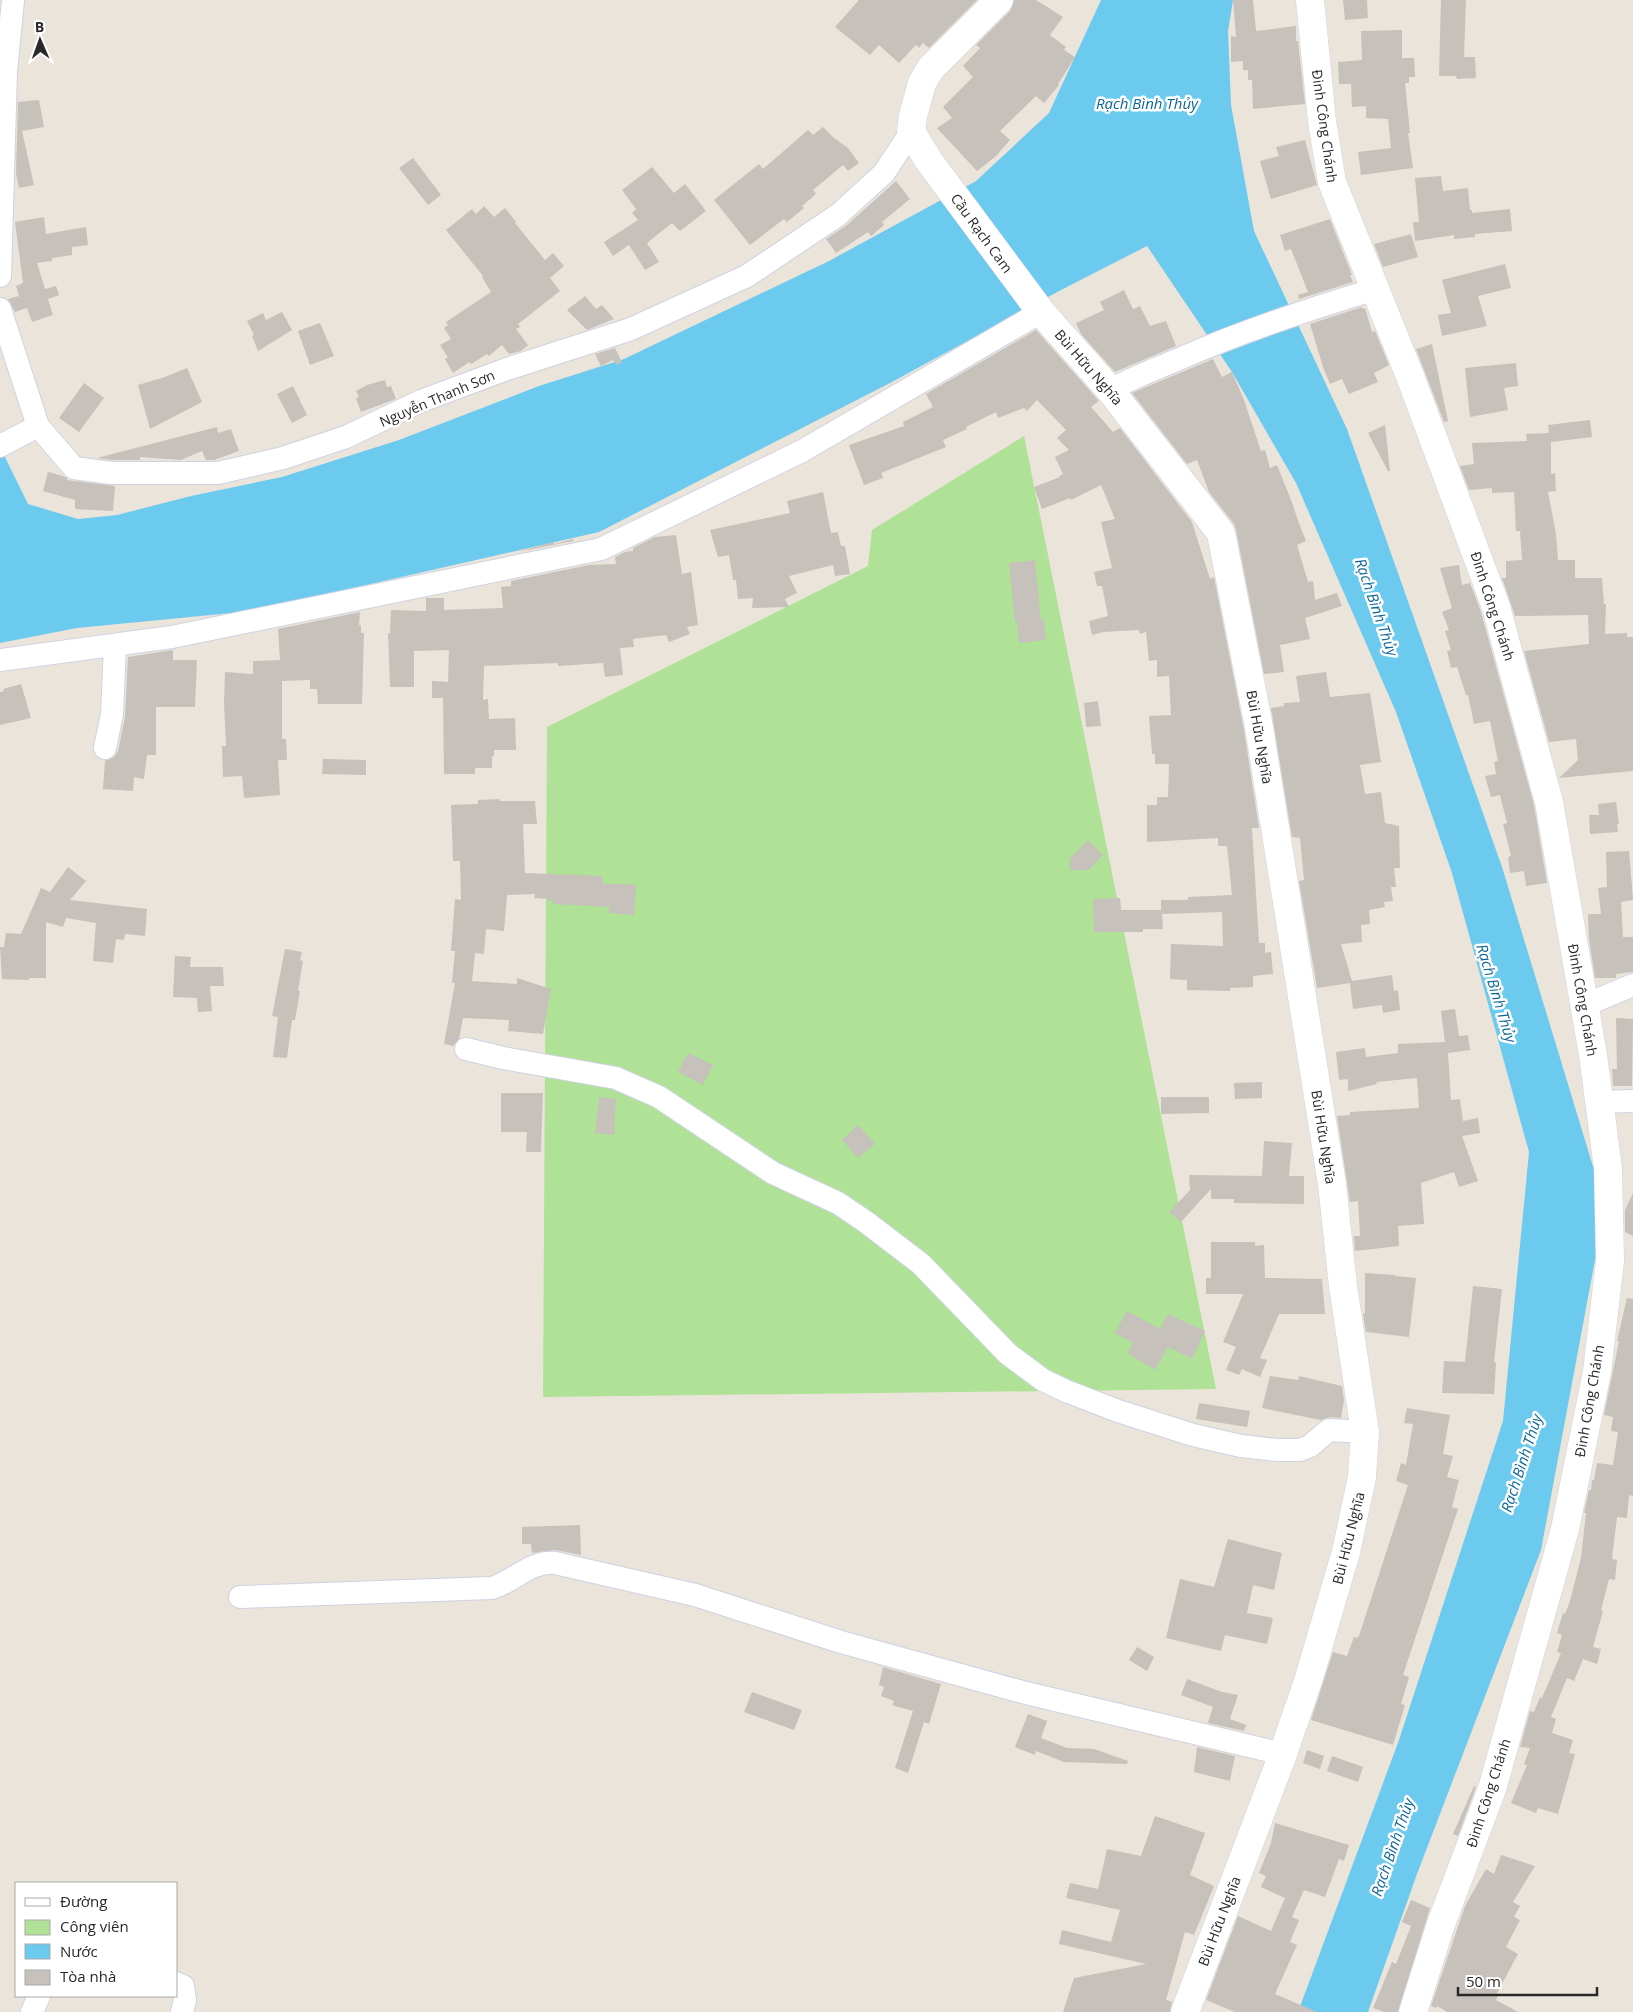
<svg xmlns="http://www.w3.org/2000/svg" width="1633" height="2012" viewBox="0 0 1633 2012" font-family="'Open Sans',sans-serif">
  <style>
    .green { fill: #afe296 }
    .water { fill: #6ccaee }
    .building { fill: #c6c1ba }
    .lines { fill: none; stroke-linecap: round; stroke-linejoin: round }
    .minor-casing { stroke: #cfd2e2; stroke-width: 24 }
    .tertiary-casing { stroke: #cfd2e2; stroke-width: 29 }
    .secondary-casing { stroke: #cfd2e2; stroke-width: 29 }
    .minor { stroke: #fff; stroke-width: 22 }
    .tertiary { stroke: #fff; stroke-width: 28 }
    .secondary { stroke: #fff; stroke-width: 28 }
    .labels { text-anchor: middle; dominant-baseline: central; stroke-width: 5; stroke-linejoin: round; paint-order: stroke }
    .street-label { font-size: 14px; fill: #282828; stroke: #fff }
    .water-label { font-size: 15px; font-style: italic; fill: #0d6697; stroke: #fff }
  </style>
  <rect width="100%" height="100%" fill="#ebe4da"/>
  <path class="green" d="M1024,436L1216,1389L543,1397L547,727L868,566L872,530Z"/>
  <path class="water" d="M1101,0H1233L1228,31L1231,105L1254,231L1347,429L1502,867L1605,1206L1541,1550L1417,1874L1368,2012H1298L1399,1740L1503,1421L1529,1152L1452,873L1396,712L1296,483L1232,372L1147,246L1061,290L890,383L599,532L252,611L77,628L0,643V447L28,504L78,519L117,515L191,496L282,477L399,440L539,386L624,359L829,261L976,181L1049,113Z"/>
  <path class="building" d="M859,0H977L929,48L923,43L919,48L916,45L899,63L879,45L870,55L835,27Z
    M1014,0H1036L1063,17L1050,35L1066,47L1064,50L1075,57L1058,84L1059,85L1044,103L1036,96L1000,131L1010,140L996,156L977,171L937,128L952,118L943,107L973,77L963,66L980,48L976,45L1010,11Z
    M1233,0H1253L1256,31L1296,26V41H1298L1305,104L1253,109L1252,80H1248V70H1243V61L1231,62V36L1236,37Z
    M1343,0H1367L1368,18L1345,20Z
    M1441,0H1466L1464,57H1475L1476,78L1457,79L1456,76H1439Z
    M1402,30V58H1414L1415,77H1409V83H1405L1410,133H1408L1413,168L1361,175L1358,152L1391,148L1388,119L1366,118V106L1352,107L1351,84H1339L1338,62L1362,60L1361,31Z
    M39,100L44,127L22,131L34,185L19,188L16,173L18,102Z
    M823,127L834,138L848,148L859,163L848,171L843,165L813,190L816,194L802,206L804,208L787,222L784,219L750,245L714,200L759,164L763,169L808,130L813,135Z
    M1305,140L1317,185L1271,199L1260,161L1279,156L1276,147Z
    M413,158L441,195L428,205L399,168Z
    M652,167L674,193L685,184L706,211L680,231L672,223L647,243L659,262L645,270L629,245L613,256L604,242L638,220L632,213L636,209L622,190Z
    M1441,176L1443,191L1468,188L1470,210H1472V213L1510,209L1512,231L1475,234V237L1454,239V235L1415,241L1413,222H1419L1415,178Z
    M896,181L910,199L882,222L884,225L871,236L868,232L836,253L826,239L847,225Z
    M484,206L494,217L505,208L516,222L515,223L545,260L553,253L564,266L550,278L560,291L518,324L520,327L516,329L528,345L521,351L509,354L502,345L489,356L487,354L471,364L469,362L453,373L445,359L448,357L440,345L451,339L444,328L448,325L446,322L491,292L482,277L483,276L446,230L472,209L476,214Z
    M44,217L46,234L86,227L88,245L72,247V255L52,258V261L37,263L45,289L56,286L59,295L48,299L53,315L32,322L27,308L15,312L8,299L19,296L16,286L23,283L15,222Z
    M1330,219L1352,275H1350L1353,282L1299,299L1298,295L1308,292L1291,249L1285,251L1280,235Z
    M1411,234L1418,257L1383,267L1374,244Z
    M1505,264L1511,288L1478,296L1487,326L1442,336L1438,315L1451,313L1442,280Z
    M1124,290L1133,309L1140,306L1150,326L1166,321L1176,346L1115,372L1081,334L1076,323L1104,310L1100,302Z
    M585,296L596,309L602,305L614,319L587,330L567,310Z
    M1362,307L1363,309L1365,308L1372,332L1375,331L1389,365L1374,373L1378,382L1349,394L1342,379L1330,384L1323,367L1310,324Z
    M282,312L292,330L258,351L252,336L254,335L247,321L263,313L266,320Z
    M320,323L334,356L310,365L298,331Z
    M1036,330L1099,401L1091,407L1113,432L1120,428L1192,522L1210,579L1214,577L1244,730L1259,828H1252L1259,943H1265V953L1271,952L1273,974L1253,976V987L1230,988V991L1187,990V980L1170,979L1171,944L1223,946L1222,912L1162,914L1163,929H1143V932H1094L1093,899L1120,898L1121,910H1161V900H1188V897L1232,895L1227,846H1218V838L1147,842V805H1157V797H1168L1169,764H1155V754H1152L1149,716L1171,715L1169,676L1157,677V660L1149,661L1146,632L1140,634L1139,630L1103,632L1092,635L1089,621L1108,616L1102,586H1097L1094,572L1112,568L1101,522L1115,519L1101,485L1071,500L1070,498L1042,509L1034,487L1060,477L1059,476L1063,474L1055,457L1069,450L1057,438L1066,430L1037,400L1027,411L1024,408L998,418L996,412L966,427L967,429L943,440L946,447L881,473L883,478L864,485L849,445L904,426L903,422L933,407L926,394Z
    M1432,344L1448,421L1444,422L1416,349Z
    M615,348L622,362L617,365L613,360L601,366L595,354Z
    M1213,359L1222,377L1232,372L1244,400L1261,451L1265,450L1270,468L1277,465L1293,505L1297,518L1306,541L1297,545L1308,582L1313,581L1315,600L1337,593L1342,606L1305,618L1310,639L1280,645L1284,672L1264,674L1236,530L1234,524L1209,492L1197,460L1187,464L1132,393Z
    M1516,363L1518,386L1504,388L1508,410L1470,417L1465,368Z
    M187,368L202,402L150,429L138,385L165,377Z
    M385,380L387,387L391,386L396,399L361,412L356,398L359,397L356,391L367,385Z
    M84,383L104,398L79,432L59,418Z
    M293,386L307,415L292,423L277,394Z
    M1590,420L1592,437L1551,442V474L1555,473L1556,491L1548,492L1556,534L1558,560H1575V578H1602L1604,604H1606L1605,634L1627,633V637H1633V771L1559,778L1578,760L1576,739L1549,742L1524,651L1589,644L1588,615L1515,616L1502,578H1506V561L1522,560L1520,531H1516L1514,492L1492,493V488L1469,490L1460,466L1474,464L1472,443L1527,441L1526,434L1549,433L1548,425Z
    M1385,425L1390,471H1388L1368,433Z
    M217,427L218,433L231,429L239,451L214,460H206L202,451L181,460L140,457V460H112L97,458Z
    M48,472L63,476L67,478V480L115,486L113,511L75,509V500L43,491Z
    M823,492L831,533L838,532L841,546H845L850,574L835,576L833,565L789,576L797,593L785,599L789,607L752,608L753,598L738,599L736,580H733L729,555L718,557L710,530L790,513L787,501Z
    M676,535L682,574L691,572L698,625L687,627L690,634L669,642L666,635L633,639L634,647L620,648L623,675L605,677L603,663L558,666V663L484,666L483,700L488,699L489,719L515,718L516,750H494V756H492V768H475V774H444L443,698H432V681L448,682L449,650L414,651V687H390L388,633H390L391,610L426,611V598H444V610L503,608L501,587L511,586V581L589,565L616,564L615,557L625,552L633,551V548L655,537Z
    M573,539V541L517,552L554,542V544Z
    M1035,560L1041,620H1044L1046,640L1019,643L1017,622H1015L1009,563Z
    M1459,565L1462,585L1470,583L1481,612L1534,805L1547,883L1526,886L1524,871L1510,873L1508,857L1511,856L1503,824L1507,823L1500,795L1491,797L1485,776L1496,774L1494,762L1498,761L1490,721L1474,724L1468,695H1466L1457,667L1451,668L1447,651L1451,650L1445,631L1449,630L1442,612L1452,608L1440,568Z
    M360,612L359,625H361V633H364L362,704H318L317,689H310V680L282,681V739H286L287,760H278L280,795L244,798L242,776L223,777L222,746H226L224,703L225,672L253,674V661L280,660L278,629Z
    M173,650V660H197L195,707H156V755H147L144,779L134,777L133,791L103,789L105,761L114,757L118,751L125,717L128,657Z
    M1326,672L1330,697L1370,693L1381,762L1360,765L1365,794L1381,792L1385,823L1399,826L1400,868H1394L1396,887H1391L1393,901L1384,902L1385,907L1369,910L1370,924L1361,925L1362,942L1341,944L1352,981L1392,975L1394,991L1398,990L1400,1010L1383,1013L1382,1005L1353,1009L1350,983L1317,988L1299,881L1304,880L1300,838L1292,837L1271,708L1284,706V703L1300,702L1296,676Z
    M21,684L31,718L0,725V692L4,691L3,689Z
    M1098,701L1101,726L1086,727L1084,703Z
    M323,759L366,760V775L322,774Z
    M499,799L500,801H535L537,824H523L525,873L603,876L602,883L636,885L634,915L609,913V907L553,904V901H548V899L534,898L535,894L507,895L504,931L486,929L484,954L475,953L472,981L517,984V978L551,989L543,1034L508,1031L509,1020L463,1018L459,1039L453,1046L444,1044L455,983H452L455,951H451L455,899L461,900L460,861H453L451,805L478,804V800Z
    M1616,802L1619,824H1617L1618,832L1590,834L1589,815H1599L1598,804Z
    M1088,840L1103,855L1089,870H1070V859Z
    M1629,851L1633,900L1621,902L1623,937H1633V972L1616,974V978H1595L1589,939L1588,914H1601L1598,888L1607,887L1606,852Z
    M68,867L86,881L70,900L147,909L145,936L125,934L124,940L116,939L113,963L93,961L96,923L66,918L63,927L46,922V978H29V980L2,979L0,947H4L6,933L21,934L41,888L50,892Z
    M285,949L302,952L300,960L303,961L298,991H300L295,1020H292L287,1058L273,1057L278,1017L272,1016Z
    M175,956L191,957L190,967H223L224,986H210L212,1011L198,1012L197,998L173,997Z
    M1455,1009L1459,1036L1468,1035L1470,1050L1448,1053L1451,1100L1460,1099L1463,1121L1478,1118L1480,1133L1462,1136L1478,1181L1459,1187L1454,1172L1421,1183L1424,1224L1398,1226L1399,1246L1355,1251L1354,1236H1360L1358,1201L1350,1202L1337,1116L1350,1115V1112L1419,1108L1417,1078L1376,1082L1377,1084L1348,1091V1079L1339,1080L1336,1052L1365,1048L1366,1057L1398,1053V1044L1445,1042L1441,1011Z
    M1616,1018L1633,1019L1632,1086H1613L1612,1069H1617Z
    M688,1053L713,1065L703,1085L678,1072Z
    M1262,1082V1098L1235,1099L1234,1083Z
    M501,1093H543L541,1152H526L527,1132H501Z
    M599,1097L616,1099L614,1135L595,1133Z
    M1161,1097H1209V1113L1161,1114Z
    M858,1125L875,1144L858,1158L842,1140Z
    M1264,1141L1292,1143L1289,1176H1304V1204L1234,1203V1199H1211V1189L1181,1222L1169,1212L1190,1190L1189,1175L1262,1176Z
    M1633,1193V1236L1625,1232V1210Z
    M1211,1242H1255V1246L1264,1245L1265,1278L1322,1279L1325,1314H1279L1260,1358L1267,1360L1260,1377L1242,1369L1239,1375L1226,1370L1236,1347L1223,1342L1243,1294H1206V1278H1211Z
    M1365,1273L1395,1275V1276L1416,1278L1409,1337L1366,1332L1363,1314L1365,1313Z
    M1473,1286L1502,1289L1494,1362L1496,1363L1494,1394L1442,1393L1444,1361L1465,1362Z
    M1627,1298L1633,1299V1496L1629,1495L1627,1518L1617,1517L1612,1559L1617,1560L1615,1580L1609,1579L1601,1610L1603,1611L1593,1647L1601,1649L1597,1664L1583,1659L1574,1681L1567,1678L1551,1717L1556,1719L1552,1733L1573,1740L1569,1753L1575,1754L1558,1814L1538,1808L1536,1813L1511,1803L1527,1765L1524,1764L1530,1748L1520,1747L1530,1711L1534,1712L1540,1697L1542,1698L1561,1653L1557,1652L1562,1635L1557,1633L1563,1613L1565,1614L1570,1601L1581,1558L1586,1513H1584L1589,1490H1591L1592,1480H1594L1597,1463L1613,1465L1618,1432L1611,1431L1613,1417L1604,1415L1619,1341H1617Z
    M1127,1311L1160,1329L1168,1314L1205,1331L1192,1359L1168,1347L1155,1370L1127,1353L1133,1343L1115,1333Z
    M1270,1376L1298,1380L1299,1376L1342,1386L1344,1400L1341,1418L1330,1417L1321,1420L1262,1408Z
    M1199,1403L1250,1411L1247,1427L1196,1419Z
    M1407,1408L1450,1415L1443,1454L1453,1456L1447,1477L1459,1480L1452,1507L1458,1509L1403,1675L1409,1677L1401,1704L1405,1705L1393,1745L1311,1720L1333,1652L1347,1656L1354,1637L1357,1638L1359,1636L1408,1485L1396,1481L1401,1463L1406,1465L1413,1424L1404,1423Z
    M580,1525L581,1555L555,1550L532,1553L531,1544H522V1527Z
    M1228,1539L1282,1553L1274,1590L1253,1585L1247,1613L1273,1618L1267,1644L1225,1635L1221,1651L1166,1638L1180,1579L1214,1587Z
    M1137,1647L1154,1657L1147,1671L1129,1660Z
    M883,1667L941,1684L929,1724L924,1722L908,1773L895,1768L913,1711L892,1705L894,1701L881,1696L884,1687L879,1685Z
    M1187,1679L1222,1692L1238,1695L1230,1719L1246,1725L1244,1731L1208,1723L1213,1707L1181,1695Z
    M752,1692L802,1710L794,1730L744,1712Z
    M1028,1714L1047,1721L1041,1738L1067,1748L1094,1749L1128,1761L1127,1764L1064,1762L1036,1751L1035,1755L1015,1747Z
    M1197,1747L1235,1756L1230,1781L1194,1772Z
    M1307,1750L1324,1756L1320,1769L1303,1763Z
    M1332,1756L1363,1767L1358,1782L1327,1771Z
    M1474,1786L1476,1787L1458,1836L1453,1834Z
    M1155,1816L1205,1833L1190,1875L1214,1886L1194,1935L1185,1932L1166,2000L1172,2002L1170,2012H1063L1074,1978L1146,1964L1059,1944L1062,1930L1111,1942L1120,1910L1066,1898L1070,1883L1098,1889L1107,1849L1141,1856Z
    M1275,1823L1349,1845L1344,1861L1339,1859L1325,1897L1304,1890L1292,1917L1299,1920L1290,1942L1297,1945L1275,1994L1317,2012H1235L1206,2000L1238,1916L1271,1931L1285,1898L1261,1887L1266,1876L1259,1873L1271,1843Z
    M1501,1855L1535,1866L1513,1902L1520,1906L1514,1917L1520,1920L1506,1947L1518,1954L1497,1993L1499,1994L1496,2000L1518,2012H1447L1437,2006L1436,2008L1431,2006L1465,1906L1486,1869L1494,1874Z
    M1411,1900L1430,1908L1398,2012H1384L1373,2008L1392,1962L1396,1964L1411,1926L1402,1922Z"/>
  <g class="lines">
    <g class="minor-casing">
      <path id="minor" d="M0,276L6,72L13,0
        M0,309L38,426L74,468L111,473H218L283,458L346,437L421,401L507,369L631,329L747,276L838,215L884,173L911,132
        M1110,390C1132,378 1156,369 1179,359C1243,331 1309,309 1376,289
        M0,446L38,426
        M0,660L172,637L601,549L802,451L1041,312
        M105,748L112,714L115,645
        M1585,1005L1633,985
        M466,1049L503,1058L616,1078L659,1097L773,1173L838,1203L866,1222L921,1264L1008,1354L1043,1380L1066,1391L1118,1411L1193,1435L1241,1446L1277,1450H1300L1310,1446L1329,1430L1365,1432
        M1599,1102L1633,1101
        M240,1597L492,1588C515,1581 529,1561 555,1563L695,1595L841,1642L1026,1693L1283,1754
        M176,1983L183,1986L185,2000L182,2012
        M32,2012L39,1996"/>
    </g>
    <g class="tertiary-casing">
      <path id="tertiary" d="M1310,0L1322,121L1332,182L1410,376L1496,607L1549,802L1593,1055L1608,1168L1610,1261L1597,1372L1565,1529L1492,1789L1441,1924L1413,2012"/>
    </g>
    <g class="secondary-casing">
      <path id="secondary" d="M999,0L931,68L922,83L913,116L911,132L929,161L1041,312L1110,390L1221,533L1259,727L1332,1184L1343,1286L1365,1432L1362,1477L1346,1552L1309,1678L1283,1754L1185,2012"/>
    </g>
    <use href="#minor" class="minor"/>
    <use href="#tertiary" class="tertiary"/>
    <use href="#secondary" class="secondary"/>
  </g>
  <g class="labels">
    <g class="street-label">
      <text transform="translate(1325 126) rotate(82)">Đinh Công Chánh</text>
      <text transform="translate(982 233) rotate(54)">Cầu Rạch Cam</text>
      <text transform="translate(1089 367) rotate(49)">Bùi Hữu Nghĩa</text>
      <text transform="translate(437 398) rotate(-23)">Nguyễn Thanh Sơn</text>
      <text transform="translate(1493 606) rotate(72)">Đinh Công Chánh</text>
      <text transform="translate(1260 737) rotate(80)">Bùi Hữu Nghĩa</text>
      <text transform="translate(1583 1000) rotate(80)">Đinh Công Chánh</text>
      <text transform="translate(1324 1137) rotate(81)">Bùi Hữu Nghĩa</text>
      <text transform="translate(1589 1401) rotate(-80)">Đinh Công Chánh</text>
      <text transform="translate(1348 1538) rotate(-76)">Bùi Hữu Nghĩa</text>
      <text transform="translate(1488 1793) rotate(-72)">Đinh Công Chánh</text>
      <text transform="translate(1219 1921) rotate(-69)">Bùi Hữu Nghĩa</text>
    </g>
    <g class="water-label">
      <text x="1147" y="103">Rạch Bình Thủy</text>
      <text transform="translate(1377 607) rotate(71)">Rạch Bình Thủy</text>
      <text transform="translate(1497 993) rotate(73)">Rạch Bình Thủy</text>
      <text transform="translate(1521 1463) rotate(-72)">Rạch Bình Thủy</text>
      <text transform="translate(1392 1847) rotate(-71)">Rạch Bình Thủy</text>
    </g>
  </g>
  <rect x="15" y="1882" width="162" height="115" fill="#ffffff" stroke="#a9a9a9"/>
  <rect x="25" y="1898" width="25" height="8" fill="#ffffff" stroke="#a9a9a9"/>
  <text x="60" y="1907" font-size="15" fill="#282828">Đường</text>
  <rect x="25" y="1920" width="25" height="15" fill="#afe296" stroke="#a9a9a9"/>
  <text x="60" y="1932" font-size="15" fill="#282828">Công viên</text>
  <rect x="25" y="1944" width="25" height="15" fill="#6ccaee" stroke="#a9a9a9"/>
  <text x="60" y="1957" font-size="15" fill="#282828">Nước</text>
  <rect x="25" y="1970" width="25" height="15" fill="#c6c1ba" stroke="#a9a9a9"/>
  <text x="60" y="1982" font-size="15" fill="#282828">Tòa nhà</text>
  <g transform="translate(40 40) rotate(358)" stroke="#ffffff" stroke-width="4" paint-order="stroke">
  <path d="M0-4L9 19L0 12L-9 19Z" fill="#282828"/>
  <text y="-8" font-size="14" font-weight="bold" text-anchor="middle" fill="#282828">B</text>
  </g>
  <path d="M1458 1987v8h139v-8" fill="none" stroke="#282828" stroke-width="2.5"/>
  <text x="1466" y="1987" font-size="15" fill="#282828" stroke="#ffffff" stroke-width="4" paint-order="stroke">50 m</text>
</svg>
